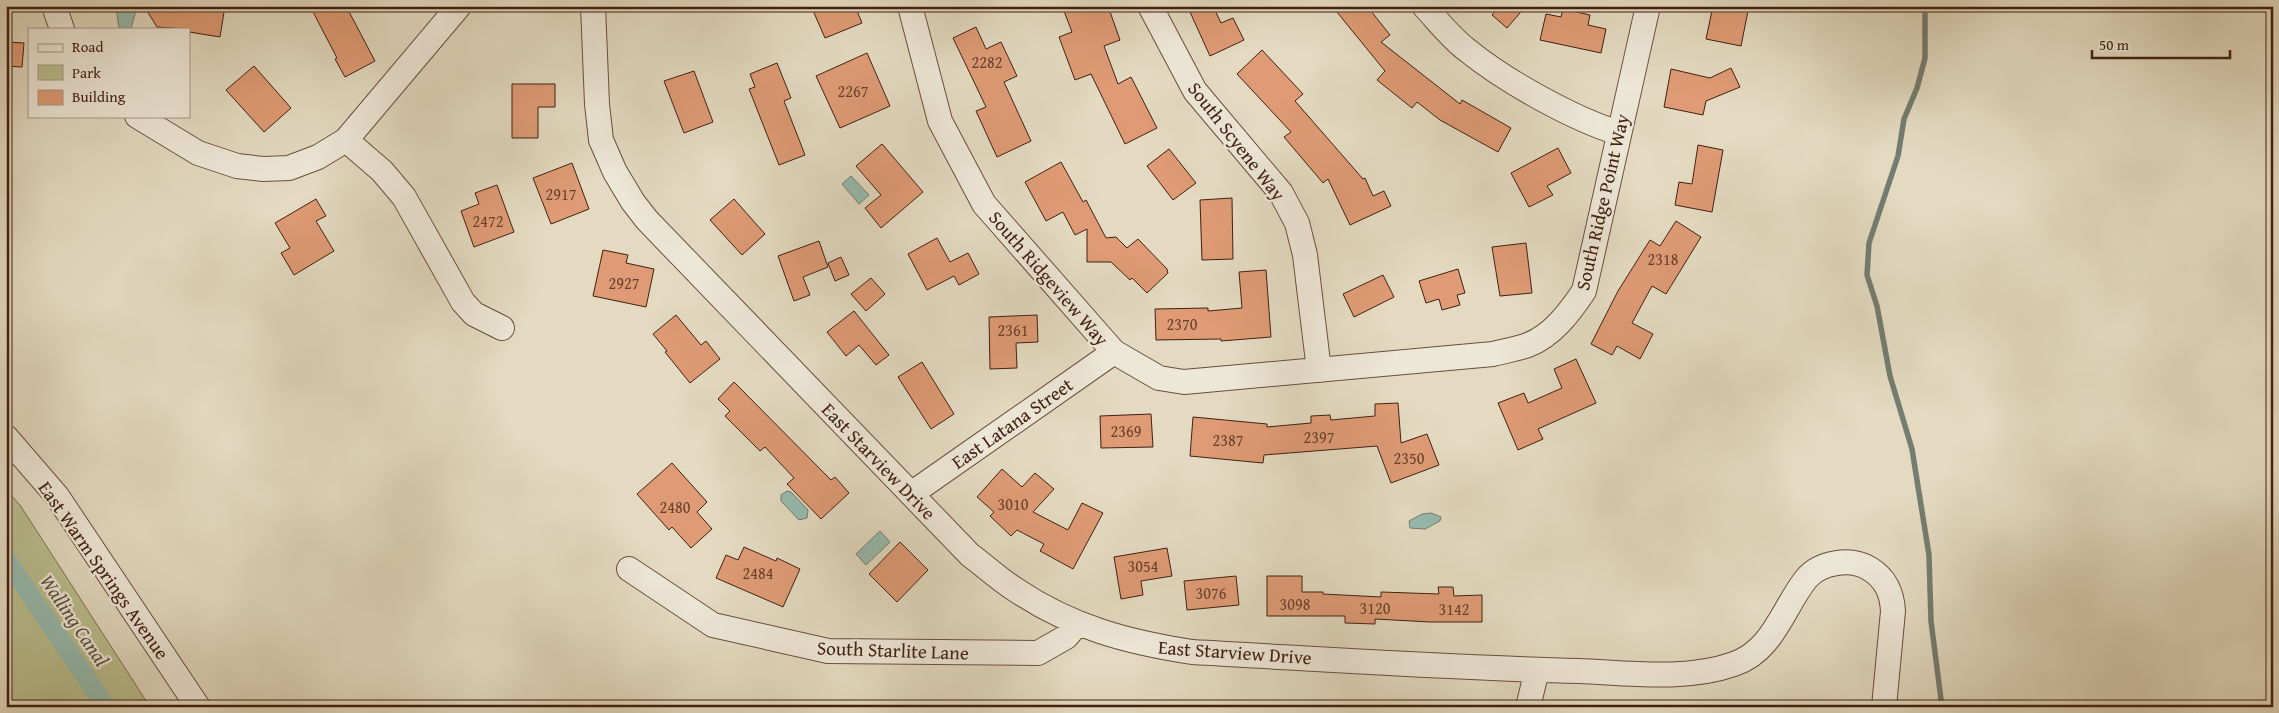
<svg xmlns="http://www.w3.org/2000/svg" width="2279" height="713" viewBox="0 0 2279 713" font-family="'Gentium Book Plus',serif">
  <style>
    .green { fill: #babe8e; stroke: #7e6f50 }
    .water { fill: #96bbaf; stroke: #747d70 }
    .lines { fill: none; stroke-linecap: round; stroke-linejoin: round }
    .stream { stroke: #747d70; stroke-width: 5.5 }
    .canal { stroke: #96bbaf; stroke-width: 19 }
    .building { fill: #de9b75; stroke: #412011 }
    .minor-casing { stroke: #6a4e3d; stroke-width: 26 }
    .minor { stroke: #ede7d7; stroke-width: 24 }
    .labels { text-anchor: middle; dominant-baseline: central; stroke-width: 4.5; stroke-linejoin: round; paint-order: stroke }
    .number-label { font-size: 16px; fill: #683f2a }
    .street-label { font-size: 19px; fill: #412011; stroke: #ede7d7 }
    .water-label { font-size: 20px; font-style: italic; fill: #5a4e40; stroke: #ede7d7 }
  </style>
  <rect width="100%" height="100%" fill="#e3dac1"/>
  <filter id="stains"><feTurbulence type="fractalNoise" baseFrequency=".004" numOctaves="4"/><feColorMatrix values="0 0 0 0 .2 0 0 0 0 .09 0 0 0 0 .02 0 0 0 .5 -.17"/></filter>
  <radialGradient id="worn" r=".72"><stop offset=".6" stop-color="#630" stop-opacity="0"/><stop offset="1" stop-color="#630" stop-opacity=".3"/></radialGradient>
  <path class="green" d="M6,490L20,505L150,707H6Z"/>
  <path class="water" d="M116,6H137L131,29L119,28Z
    M851,176L869,195L859,204L842,184Z
    M787,491L791,492L808,510L807,518L799,520L781,501V495Z
    M1431,513L1441,517L1440,521L1425,529L1410,528L1409,521L1422,514Z
    M880,531L890,542L866,565L856,554Z"/>
  <g class="lines">
    <path class="stream" d="M1925,6V58L1917,88L1904,119L1898,156L1869,243L1867,275L1877,306L1890,376L1912,449L1929,555L1931,621L1942,707"/>
    <path class="canal" d="M6,559L106,707"/>
  </g>
  <path class="building" d="M144,6H225L220,37L189,32V29L157,27Z
    M310,6H346L375,61L345,77L335,59L337,58Z
    M811,6H855L862,23L825,38Z
    M1062,6H1108L1120,40L1104,46L1118,84L1131,77L1157,128L1125,144L1091,74L1075,80L1059,37L1072,32Z
    M1202,6H1213L1221,23L1233,18L1244,40L1210,56L1190,12Z
    M1332,6H1367L1390,35L1381,42L1460,104L1462,100L1511,128L1498,152L1440,120L1417,102L1412,108L1377,80L1385,71Z
    M1500,6H1526L1507,28L1492,15Z
    M1713,6H1749L1741,46L1706,39Z
    M1563,9L1590,15L1588,25L1606,29L1601,53L1540,40L1546,14L1561,17Z
    M976,27L986,49L1001,42L1017,76L1004,82L1031,141L997,157L976,111L986,107L953,38Z
    M6,42L24,43L22,67L6,66Z
    M1262,50L1303,94L1295,101L1363,179L1365,178L1373,196L1384,191L1391,206L1350,225L1328,179L1323,183L1284,137L1291,132L1237,74Z
    M867,53L890,106L840,128L816,76Z
    M777,63L791,98L784,101L805,155L779,165L749,89L755,87L750,74Z
    M254,66L291,108L264,132L226,90Z
    M1731,68L1740,87L1706,101L1703,115L1664,107L1671,69L1710,78Z
    M694,71L713,122L684,133L664,81Z
    M512,84H555V107H538V138H512Z
    M882,144L923,192L881,228L865,208L881,195L856,166Z
    M1698,145L1723,150L1712,212L1675,205L1679,182L1692,184Z
    M1558,148L1571,173L1547,186L1553,195L1529,207L1511,173Z
    M1169,149L1196,183L1173,200L1147,166Z
    M1061,162L1083,202L1086,200L1106,238L1116,237L1127,248L1138,239L1167,269L1168,273L1147,293L1132,278L1130,280L1111,262H1087V229L1075,235L1063,212L1046,221L1025,182Z
    M572,163L589,209L551,224L533,178Z
    M497,185L514,232L474,247L461,211L479,204L475,193Z
    M1232,198L1233,259L1202,260L1200,200Z
    M316,199L326,216L316,221L334,251L294,275L281,253L290,248L275,223Z
    M734,199L765,234L742,255L710,220Z
    M1676,221L1701,237L1666,294L1652,286L1632,323L1653,334L1640,359L1617,346L1612,355L1591,344L1618,291L1650,240L1660,246Z
    M937,238L950,262L968,253L979,274L959,285L954,276L927,290L908,254Z
    M819,241L828,267L803,277L810,295L794,301L778,256Z
    M1526,243L1532,293L1500,296L1492,247Z
    M603,250L628,255L626,263L654,269L646,307L593,296Z
    M841,257L849,275L835,281L828,263Z
    M1458,269L1465,293L1457,295L1460,305L1442,310L1439,299L1426,303L1419,281Z
    M1266,270L1271,337L1221,341V339L1156,340L1155,309L1208,308V311L1242,308L1239,272Z
    M1383,275L1394,297L1354,317L1343,294Z
    M871,278L885,294L866,311L851,294Z
    M854,311L889,355L876,365L859,345L846,356L827,332Z
    M676,315L701,345L706,341L720,359L690,383L665,352L667,351L653,334Z
    M1037,315L1038,342L1016,343L1017,368L990,369L989,317Z
    M1576,359L1596,403L1538,429L1543,439L1518,450L1498,403L1524,393L1528,403L1562,388L1554,369Z
    M922,362L954,414L931,429L898,377Z
    M734,382L831,480L835,477L849,493L821,519L787,484L794,478L765,447L760,451L725,416L730,411L718,399Z
    M1398,403L1401,443L1427,434L1439,465L1391,483L1377,446L1264,455L1263,463L1190,456L1193,417L1267,424V427L1311,423V416L1330,415L1331,420L1375,416V404Z
    M1151,414L1153,447L1101,448L1100,416Z
    M672,463L707,502L697,512L712,529L691,548L672,527L669,530L637,494Z
    M1002,469L1022,487L1035,473L1054,489L1033,512L1068,530L1082,503L1103,513L1073,569L1040,551L1044,544L1017,530L1011,536L990,516L994,512L977,497Z
    M900,542L928,570L897,602L869,574Z
    M744,547L776,561L777,558L800,569L783,607L716,578L726,555L738,560Z
    M1167,548L1172,576L1141,581L1143,595L1121,599L1114,557Z
    M1236,576L1239,605L1187,610L1184,581Z
    M1267,576H1302V592H1323V594L1381,597V592L1439,594L1438,587H1453L1454,596L1482,595V622H1430L1375,619V624L1345,623V616H1267Z"/>
  <g class="lines">
    <g class="minor-casing">
      <path id="minor" d="M54,6L62,29
        M593,6L597,104L601,140L615,172L633,202L647,220L970,555C985,566 1000,580 1016,590C1071,627 1127,642 1192,652C1320,659 1450,668 1579,671C1629,673 1686,681 1734,664C1773,651 1783,608 1806,579C1820,562 1851,557 1870,569C1886,579 1892,593 1893,611L1884,707
        M910,6L940,121L984,204L1114,352L1159,378L1184,382L1493,354C1504,351 1517,349 1528,345C1552,336 1570,312 1584,291L1648,6
        M1150,6L1195,91L1281,193L1297,223L1305,255L1319,370
        M1424,6C1438,21 1451,38 1467,50C1505,81 1573,119 1619,133
        M137,116L198,153L237,166L263,169L289,168L318,157L346,140L459,6
        M346,140L382,171L404,197L463,302L474,314L502,328
        M6,437L57,496L198,707
        M911,494L1114,352
        M629,569L713,625L828,651L1038,653L1066,637L1077,624
        M1528,707L1537,670"/>
    </g>
    <use href="#minor" class="minor"/>
  </g>
  <g class="labels">
    <g class="number-label">
      <text x="987" y="62">2282</text>
      <text x="853" y="91">2267</text>
      <text x="561" y="194">2917</text>
      <text x="488" y="221">2472</text>
      <text x="1663" y="259">2318</text>
      <text x="624" y="283">2927</text>
      <text x="1182" y="324">2370</text>
      <text x="1013" y="330">2361</text>
      <text x="1126" y="431">2369</text>
      <text x="1319" y="437">2397</text>
      <text x="1228" y="440">2387</text>
      <text x="1409" y="458">2350</text>
      <text x="1013" y="504">3010</text>
      <text x="675" y="507">2480</text>
      <text x="1143" y="566">3054</text>
      <text x="758" y="573">2484</text>
      <text x="1211" y="593">3076</text>
      <text x="1295" y="604">3098</text>
      <text x="1375" y="608">3120</text>
      <text x="1454" y="609">3142</text>
    </g>
    <g class="street-label">
      <text transform="translate(1237 141) rotate(52)">South Scyene Way</text>
      <text transform="translate(1602 202) rotate(-77)">South Ridge Point Way</text>
      <text transform="translate(1049 278) rotate(49)">South Ridgeview Way</text>
      <text transform="translate(1012 423) rotate(-35)">East Latana Street</text>
      <text transform="translate(879 461) rotate(46)">East Starview Drive</text>
      <text transform="translate(104 570) rotate(55)">East Warm Springs Avenue</text>
      <text transform="translate(893 650) rotate(2)">South Starlite Lane</text>
      <text transform="translate(1235 652) rotate(4)">East Starview Drive</text>
    </g>
    <g class="water-label">
      <text transform="translate(75 620) rotate(56)">Walling Canal</text>
    </g>
  </g>
  <rect width="2279" height="713" fill="none" stroke="#e3dac1" stroke-width="25"/>
  <rect x="8" y="8" width="2264" height="698" fill="none" stroke="#412011" stroke-width="2.5"/>
  <rect x="12" y="12" width="2254" height="688" fill="none" stroke="#412011"/>
  <rect x="28" y="28" width="162" height="90" fill="#ede7d7" stroke="#a89788"/>
  <rect x="38" y="44" width="25" height="8" fill="#ede7d7" stroke="#a89788"/>
  <text x="72" y="52" font-size="15" fill="#412011">Road</text>
  <rect x="38" y="65" width="25" height="15" fill="#babe8e" stroke="#a89788"/>
  <text x="72" y="78" font-size="15" fill="#412011">Park</text>
  <rect x="38" y="90" width="25" height="15" fill="#de9b75" stroke="#a89788"/>
  <text x="72" y="102" font-size="15" fill="#412011">Building</text>
  <path d="M2092 50v8h138v-8" fill="none" stroke="#412011" stroke-width="2.5"/>
  <text x="2099" y="50" font-size="15" fill="#412011" stroke="#ede7d7" stroke-width="4" paint-order="stroke">50 m</text>
  <rect width="100%" height="100%" filter="url(#stains)"/>
  <rect width="100%" height="100%" fill="url(#worn)"/>
</svg>
